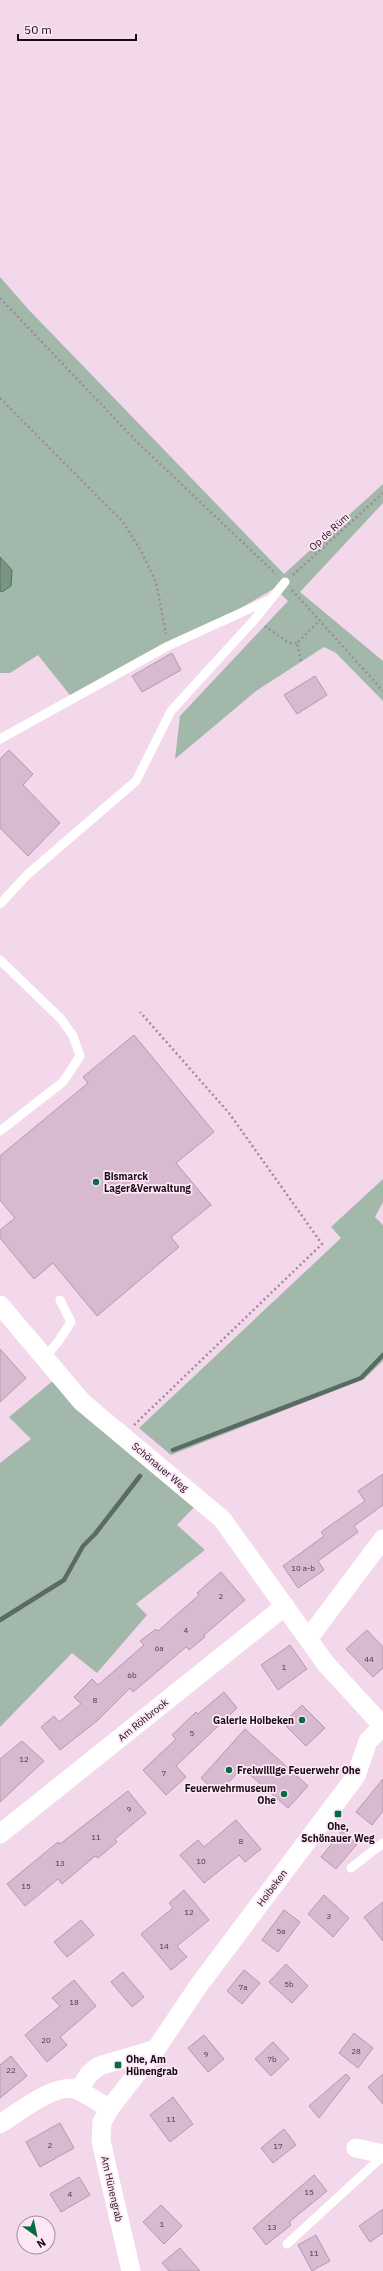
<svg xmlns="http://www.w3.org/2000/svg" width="383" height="2271" viewBox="0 0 383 2271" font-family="'IBM Plex Sans',sans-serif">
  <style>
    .green { fill: #a2b8aa }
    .water { fill: #769582; stroke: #5a6c61 }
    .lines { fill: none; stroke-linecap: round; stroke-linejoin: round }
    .stream { stroke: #5a6c61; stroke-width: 4.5 }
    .building { fill: #d8bad0; stroke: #b499ad }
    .path { stroke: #a08b9a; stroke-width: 2.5; stroke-dasharray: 2 3; stroke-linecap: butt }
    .service { stroke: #fff; stroke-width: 9 }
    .minor { stroke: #fff; stroke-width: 19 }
    .poi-dot { fill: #066c42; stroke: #fde6f6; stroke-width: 1.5 }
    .labels { text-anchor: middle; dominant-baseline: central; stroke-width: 3.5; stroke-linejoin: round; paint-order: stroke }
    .number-label { font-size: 8px; fill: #473843 }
    .street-label { font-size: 10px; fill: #170d14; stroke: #fde6f6 }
    .poi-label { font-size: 10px; font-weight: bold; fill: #170d14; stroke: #fde6f6; text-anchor: start }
  </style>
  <rect width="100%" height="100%" fill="#f3d7eb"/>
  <path class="green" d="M0,277L29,310L284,574L383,484V503L300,592L383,661V701L336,653L324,647L256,691L175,759L180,716L288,601L275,588L207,628L73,699L38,655L10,673H0V591L11,586L12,570L0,557Z
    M383,1179V1202L375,1217L383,1225V1361L364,1379L171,1455L139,1428L341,1238L331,1227Z
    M60,1375L200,1501L177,1525L205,1550L136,1604L147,1615L97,1673L72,1653L0,1727V1463L31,1439L9,1417Z"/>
  <path class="water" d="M0,557L12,570L11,586L2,592L0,591Z"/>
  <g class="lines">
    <path class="stream" d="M173,1450L361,1378L383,1355
      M0,1620L64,1580L83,1546L95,1534L140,1476"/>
  </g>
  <path class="building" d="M172,653L181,670L142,692L132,676Z
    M315,676L327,695L297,714L284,695Z
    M9,750L33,774L23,785L60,823L28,856L0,828V759Z
    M134,1035L214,1132L176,1163L211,1205L171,1237L179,1247L97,1316L53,1263L34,1279L0,1238V1230L15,1218L0,1200V1156L88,1083L83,1077Z
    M0,1349L26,1378L0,1402Z
    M383,1474V1505L354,1526L358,1532L318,1561L324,1570L298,1588L283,1566L324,1536L321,1532L365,1501L358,1491Z
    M221,1572L245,1600L204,1635L205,1637L189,1650L186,1647L133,1692L130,1688L98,1720L60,1750L41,1727L54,1716L59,1722L81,1704L74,1697L92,1679L98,1685L144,1645L140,1641L156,1629L158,1631L199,1595L197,1593Z
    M367,1630L383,1647V1668L373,1677L346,1649Z
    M290,1645L307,1669L278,1690L261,1665Z
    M224,1692L237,1708L176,1766L186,1777L166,1795L143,1770L176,1739L172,1735L196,1712L198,1714Z
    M302,1705L325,1728L306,1746L283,1723Z
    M245,1729L308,1786L288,1808L242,1768L218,1794L201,1778Z
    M22,1741L44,1761L0,1802V1759Z
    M383,1779V1811L372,1825L356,1812Z
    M128,1791L146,1813L115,1839L117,1842L98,1858L95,1856L62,1884L58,1879L25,1906L7,1884L58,1842L60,1844Z
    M236,1820L261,1849L245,1862L239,1855L204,1883L180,1855L198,1840L204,1847Z
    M342,1831L357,1844L336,1869L321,1857Z
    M184,1890L209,1920L177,1946L187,1957L171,1970L141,1934L173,1908L169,1903Z
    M324,1895L349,1918L333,1937L308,1914Z
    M383,1902V1941L364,1917Z
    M284,1910L300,1922L278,1952L262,1940Z
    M81,1920L94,1935L67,1957L54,1942Z
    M286,1964L308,1986L292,2003L269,1982Z
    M244,1970L260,1983L242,2004L227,1991Z
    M123,1972L144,1997L132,2007L111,1982Z
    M74,1980L96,2006L60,2037L67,2045L47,2062L25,2035L60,2006L52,1998Z
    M354,2033L373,2048L358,2068L339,2053Z
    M204,2035L224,2059L208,2072L188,2048Z
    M273,2042L289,2059L271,2076L255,2059Z
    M11,2056L27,2076L0,2098V2065Z
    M346,2074L350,2078L319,2118L309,2106Z
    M383,2074V2104L368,2087Z
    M173,2097L193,2124L170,2142L150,2115Z
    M60,2123L74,2148L40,2167L26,2142Z
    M284,2129L296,2145L273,2163L261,2148Z
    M314,2175L327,2191L289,2222L291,2225L266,2245L253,2228Z
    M79,2177L90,2195L61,2212L50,2194Z
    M161,2205L182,2226L164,2244L143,2222Z
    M383,2209V2233L370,2242L359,2226Z
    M316,2235L330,2261L312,2271L298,2245Z
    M180,2248L200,2271H169L162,2263Z"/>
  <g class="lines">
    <path class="path" d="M0,298L138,443L276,574
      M0,398L123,522L141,551L156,582L166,634
      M293,575L383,493
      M292,590L383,691
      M265,626L289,643H297
      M301,661L297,643L319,621
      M134,1425L322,1244L229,1113L140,1012"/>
    <path class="service" d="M0,739L168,646L269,600
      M0,904L28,874L136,781L171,711L255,619L285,582
      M0,960L61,1019L73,1036L80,1056L63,1082L0,1131
      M45,1357L58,1342L71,1322L60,1300
      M351,1868L383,1843
      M287,2244L383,2156"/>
    <path class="minor" d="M0,1305L82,1402L222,1519L326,1664L383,1726
      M308,1639L383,1539
      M0,1834L285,1606
      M79,2090L89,2074L99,2066L156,2049
      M0,2124C18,2113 57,2081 77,2090C88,2094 98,2103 110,2108
      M356,2148L383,2154
      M131,2271L101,2141L102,2122L110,2108L156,2049L199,1985L356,1776L368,1741L383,1726"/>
  </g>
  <g class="poi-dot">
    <circle cx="96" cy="1182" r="4"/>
    <circle cx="302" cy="1720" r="4"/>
    <circle cx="229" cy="1770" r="4"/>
    <circle cx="284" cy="1794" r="4"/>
    <rect x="334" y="1810" width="8" height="8" rx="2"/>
    <rect x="114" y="2061" width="8" height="8" rx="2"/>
  </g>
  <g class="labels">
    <g class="number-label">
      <text x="303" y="1568">10 a-b</text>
      <text x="221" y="1596">2</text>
      <text x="186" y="1630">4</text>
      <text x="159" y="1648">6a</text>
      <text x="369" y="1659">44</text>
      <text x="284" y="1667">1</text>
      <text x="132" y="1675">6b</text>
      <text x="95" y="1700">8</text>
      <text x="192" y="1733">5</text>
      <text x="24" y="1759">12</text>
      <text x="164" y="1773">7</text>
      <text x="129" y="1809">9</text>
      <text x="96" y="1837">11</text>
      <text x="241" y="1841">8</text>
      <text x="201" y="1861">10</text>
      <text x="60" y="1863">13</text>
      <text x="26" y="1886">15</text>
      <text x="189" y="1912">12</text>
      <text x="329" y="1916">3</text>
      <text x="281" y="1931">5a</text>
      <text x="164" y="1946">14</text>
      <text x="289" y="1984">5b</text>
      <text x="243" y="1987">7a</text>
      <text x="74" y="2002">18</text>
      <text x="46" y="2040">20</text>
      <text x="356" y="2051">28</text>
      <text x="206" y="2054">9</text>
      <text x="272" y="2059">7b</text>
      <text x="11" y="2070">22</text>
      <text x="171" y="2119">11</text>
      <text x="50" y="2145">2</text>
      <text x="278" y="2146">17</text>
      <text x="309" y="2192">15</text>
      <text x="70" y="2194">4</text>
      <text x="162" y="2224">1</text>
      <text x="272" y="2227">13</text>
      <text x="314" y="2253">11</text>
    </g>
    <g class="street-label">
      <text transform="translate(329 532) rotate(-42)">Op de Rüm</text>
      <text transform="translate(160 1467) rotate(40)">Schönauer Weg</text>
      <text transform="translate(143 1720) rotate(-39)">Am Röhbrook</text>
      <text transform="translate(272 1888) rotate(-53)">Hoibeken</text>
      <text transform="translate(112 2189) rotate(77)">Am Hünengrab</text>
    </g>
    <g class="poi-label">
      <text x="104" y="1176">Bismarck<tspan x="104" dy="12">Lager&amp;Verwaltung</tspan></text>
      <text x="294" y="1720" text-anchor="end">Galerie Hoibeken</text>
      <text x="237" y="1770">Freiwillige Feuerwehr Ohe</text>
      <text x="276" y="1788" text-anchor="end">Feuerwehrmuseum<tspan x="276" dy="12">Ohe</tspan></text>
      <text x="338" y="1826" text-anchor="middle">Ohe,<tspan x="338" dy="12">Schönauer Weg</tspan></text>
      <text x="126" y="2059">Ohe, Am<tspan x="126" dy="12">Hünengrab</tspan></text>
    </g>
  </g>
  <g transform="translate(36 2235) rotate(147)"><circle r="19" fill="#fde6f6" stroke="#a18f9c"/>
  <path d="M0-3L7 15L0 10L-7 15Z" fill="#066c42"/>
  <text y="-6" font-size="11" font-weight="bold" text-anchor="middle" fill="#170d14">N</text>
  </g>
  <path d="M18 34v6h118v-6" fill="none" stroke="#170d14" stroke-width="2"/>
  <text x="24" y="34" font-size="12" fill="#170d14" stroke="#fde6f6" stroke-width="3" paint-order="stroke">50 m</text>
</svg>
